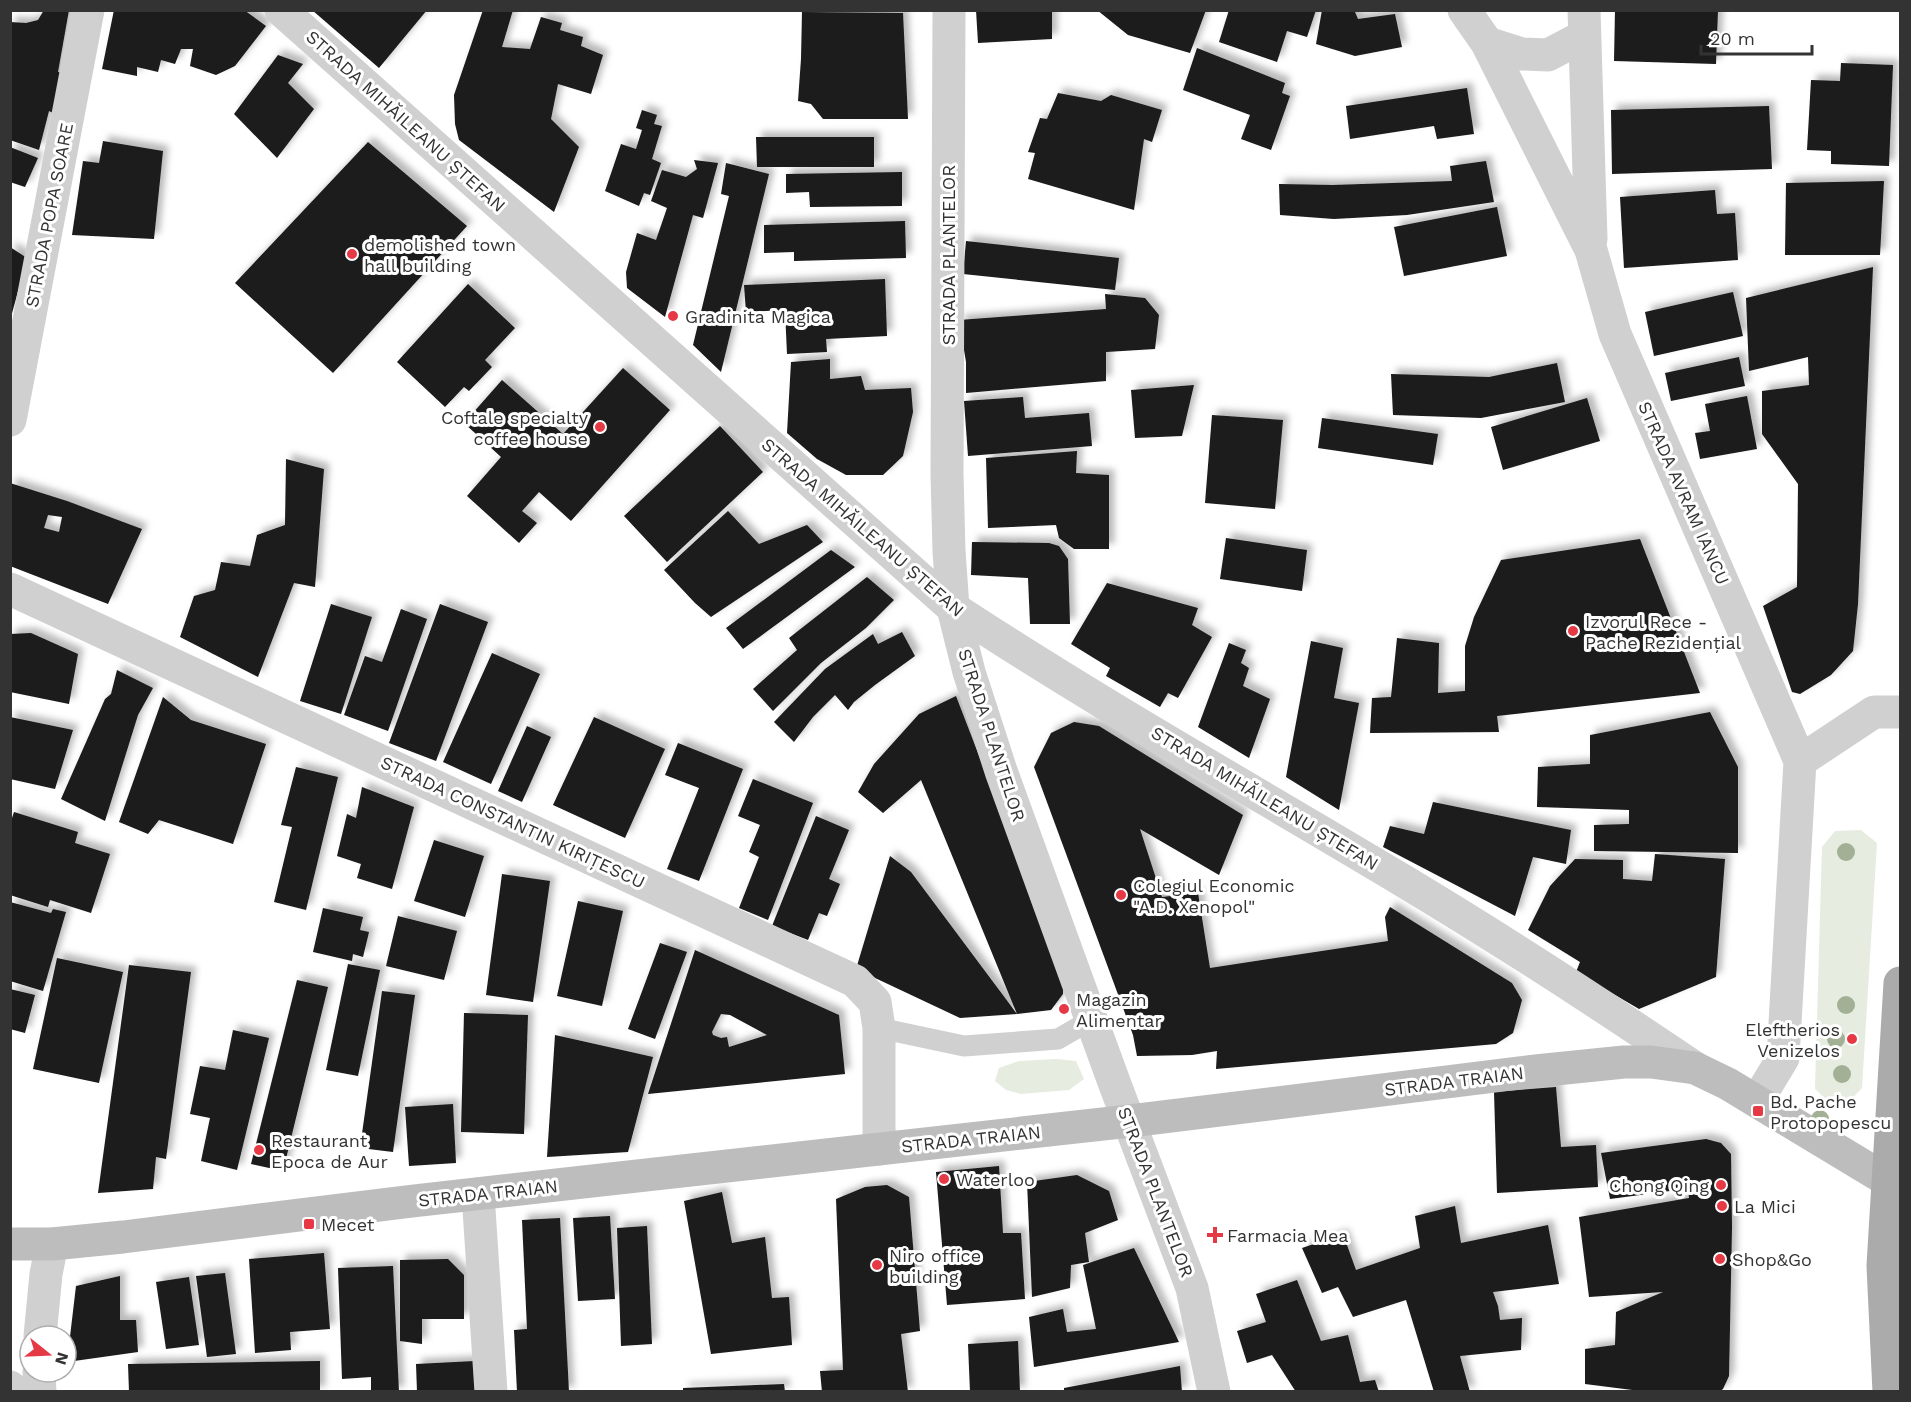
<svg xmlns="http://www.w3.org/2000/svg" width="1911" height="1402" viewBox="0 0 1911 1402" font-family="'Work Sans',sans-serif">
  <style>
    .green { fill: #e6ecdf }
    .building { fill: #1a1a1a; fill-rule: evenodd; filter: url(#shadow) }
    .lines { fill: none; stroke-linecap: round; stroke-linejoin: round }
    .lane { stroke: #d0d0d0; stroke-width: 21 }
    .street { stroke: #d0d0d0; stroke-width: 33 }
    .secondary { stroke: #bdbdbd; stroke-width: 33 }
    .primary { stroke: #ababab; stroke-width: 33 }
    .tree { fill: #a2b095 }
    .poi-dot { fill: #e63946; stroke: #fff; stroke-width: 2 }
    .labels { text-anchor: middle; dominant-baseline: central; stroke-width: 6; stroke-linejoin: round; paint-order: stroke }
    .street-label { font-size: 18px; fill: #333; stroke: #fff }
    .poi-label { font-size: 18px; fill: #333; stroke: #fff; text-anchor: start }
  </style>
  <defs>
    <filter id="shadow"><feDropShadow dx="5.5" dy="-5.5" stdDeviation="3" flood-color="#0004"/></filter>
  </defs>
  <rect width="100%" height="100%" fill="#fff"/>
  <path class="green" d="M1861,830L1877,843L1862,1088L1849,1102H1829L1815,1089L1822,847L1835,831Z
    M1056,1059L1076,1061L1084,1079L1069,1090L1021,1094L1006,1090L995,1081L999,1068L1019,1061Z"/>
  <path class="building" d="M44,10H69L58,72L63,73L55,114L49,111L39,150L10,140V22L26,23L38,20Z
    M114,10H244L266,26L235,66L216,75L190,66L193,49H181L175,64L161,60L158,72L137,67V76L102,69Z
    M312,10H427L379,68Z
    M483,10H513L502,47L530,49L541,17L562,23L560,30L583,37L581,46L603,55L591,94L558,84L551,119L579,147L554,212L459,140L455,124L454,95Z
    M976,10H1052V39L978,43Z
    M1097,10H1206L1190,53L1128,35Z
    M1229,10H1316L1307,37L1287,31L1277,62L1219,42Z
    M1322,10L1355,12L1358,19L1395,14L1402,47L1355,56L1316,44Z
    M1615,10H1718L1716,64L1614,61Z
    M802,12L903,13L908,119H823L811,104L798,101L801,59Z
    M1197,48L1285,83L1282,93L1290,96L1271,150L1241,139L1250,115L1183,90Z
    M278,55L303,64L288,83L314,109L277,158L234,114Z
    M1841,63L1893,65L1889,166L1831,164V151L1807,150L1811,80L1840,81Z
    M1467,88L1474,134L1437,139L1434,126L1350,139L1346,106Z
    M1058,93L1101,101L1111,95L1162,110L1152,142L1144,139L1134,210L1028,179L1035,153L1028,152L1040,118L1047,119Z
    M1769,106L1772,169L1612,174L1611,110Z
    M642,110L657,115L654,124L662,126L652,159L661,163L650,195L644,193L639,206L605,191L621,144L636,149L642,130L636,128Z
    M756,137H874V167H757Z
    M103,141L163,151L154,239L72,235L83,161L99,163Z
    M368,142L467,226L333,373L235,283Z
    M10,147L38,158L25,187L10,182Z
    M694,160L718,163L703,218L693,215L665,317L627,288L626,272L637,233L656,240L667,208L651,201L662,170L686,177L697,169Z
    M1486,161L1494,202L1407,215L1334,219L1280,215L1279,184L1333,185L1452,181L1450,166Z
    M726,163L769,174L721,372L693,345L729,196L721,194Z
    M902,172V206L810,207L809,192L786,193V174Z
    M1884,181L1880,255H1785L1786,183Z
    M1715,190L1717,214L1735,213L1738,260L1624,268L1620,197Z
    M1497,207L1507,256L1404,276L1394,227Z
    M905,221L906,258L794,261V252L764,253V225Z
    M966,241L1119,258L1115,290L963,274Z
    M10,247L27,258L11,317H10Z
    M1873,267L1858,604L1853,651L1831,675L1800,694L1792,692L1763,606L1797,587L1798,484L1762,434V391L1809,385L1808,357L1749,371L1746,298Z
    M885,279L887,336L826,339L827,352L787,354L785,310L746,312L744,285Z
    M468,284L515,328L485,360L492,367L469,391L464,387L445,407L397,362Z
    M1733,292L1743,336L1654,356L1645,312Z
    M1105,294L1145,298L1159,315L1155,349L1106,352V381L966,393V362L959,320L1106,309Z
    M1739,357L1745,386L1671,401L1665,373Z
    M830,359V379L861,376L865,390L911,388L913,412L903,456L883,475H846L817,459L787,433L791,362Z
    M1557,363L1565,402L1481,418L1393,415L1391,374L1489,377Z
    M623,368L670,410L571,521L539,492L522,511L537,523L519,543L467,496L501,457L464,423L502,380L563,434Z
    M1194,385L1182,436L1135,438L1131,390Z
    M1747,396L1757,449L1700,459L1695,433L1710,431L1705,404Z
    M1023,397L1025,418L1089,413L1092,446L968,456L964,401Z
    M1587,398L1600,441L1503,470L1491,427Z
    M1212,415L1283,420L1275,509L1205,503Z
    M1322,418L1438,434L1433,465L1318,448Z
    M720,426L763,472L667,562L624,516Z
    M1077,451L1076,473L1109,475V549H1074L1059,538L1056,525L988,528L986,458Z
    M286,459L324,469L315,587L294,583L258,677L180,637L194,596L215,590L221,562L250,566L257,535L285,525Z
    M10,483L67,501L142,529L108,604L10,566ZM48,515L62,517L59,532L44,528Z
    M728,511L759,544L807,525L823,542L711,617L695,603L664,570Z
    M1226,538L1307,550L1302,591L1220,579Z
    M1640,539L1700,693L1497,716L1499,732L1370,733L1372,698L1391,697L1397,638L1439,643L1438,693L1465,691V646L1474,617L1501,560Z
    M972,542L1049,543L1059,546L1068,559L1070,624H1030L1028,578L971,575Z
    M831,550L855,567L743,649L726,628Z
    M867,577L894,600L866,628L821,663L773,711L753,689L797,650L789,638Z
    M1107,583L1198,608L1192,625L1212,637L1178,698L1168,693L1160,707L1106,676L1110,668L1071,644Z
    M331,604L372,617L341,714L300,701Z
    M440,604L488,622L436,761L389,743Z
    M401,609L427,619L388,731L344,715L365,656L382,662Z
    M902,632L915,656L875,685L854,702L848,710L835,695L813,717L794,742L774,722L825,669L873,634L878,644Z
    M31,633L78,654L69,704L10,692V634Z
    M1311,641L1343,648L1334,698L1359,703L1339,810L1286,777Z
    M1229,643L1246,650L1241,663L1249,668L1243,686L1270,699L1249,758L1198,727Z
    M492,653L540,674L491,784L443,762Z
    M117,670L153,688L138,715L105,821L61,799L105,699L111,694Z
    M956,696L1063,974V994L1051,1010L1017,1014L960,1018L856,969L890,856L911,872L1017,1014L921,780L883,813L858,792L874,764L919,714Z
    M163,697L191,720L266,744L233,844L159,820L148,834L119,822Z
    M1710,712L1738,767V853L1594,851V825L1629,824V810L1537,807L1538,767L1590,764V735Z
    M10,717L73,730L55,789L10,779Z
    M594,717L665,749L625,838L553,805Z
    M1074,722L1099,726L1243,815L1219,875L1140,829L1162,897L1198,893L1210,968L1388,941L1385,917L1390,907L1512,983L1522,1000L1513,1033L1496,1044L1216,1069L1217,1051L1192,1055L1137,1056L1133,1035L1034,767L1051,733Z
    M527,726L551,737L522,802L498,791Z
    M678,743L743,769L699,881L667,869L699,788L665,775Z
    M296,767L338,777L306,910L274,902L292,827L281,825Z
    M753,779L813,803L768,920L739,908L759,857L749,852L760,825L738,816Z
    M362,787L414,807L392,889L357,878L361,864L337,856L347,814L356,818Z
    M1433,802L1571,830L1566,864L1533,857L1515,916L1383,847L1390,826L1424,834Z
    M14,812L78,832L75,843L110,854L91,913L50,900L48,907L10,895V824Z
    M816,816L849,830L829,879L840,884L827,916L819,913L808,940L772,926Z
    M434,840L484,856L465,917L414,901Z
    M1655,854L1725,859L1716,977L1639,1009L1576,972L1580,962L1528,930L1550,886L1575,859L1623,860V879L1652,881Z
    M502,874L550,881L533,1002L486,995Z
    M578,901L623,911L602,1006L557,996Z
    M10,902L51,913L53,909L66,912L43,991L10,981Z
    M323,908L363,917L360,930L369,932L363,957L353,954L352,961L313,952Z
    M398,916L457,931L444,980L386,966Z
    M660,943L687,952L655,1039L628,1029Z
    M695,950L839,1015L845,1074L648,1094ZM721,1014L730,1015L767,1035L729,1047L727,1037L721,1038L713,1035L712,1032Z
    M57,958L123,972L99,1083L33,1069Z
    M348,964L380,970L358,1076L326,1070Z
    M129,965L191,972L166,1159L156,1157L153,1189L98,1193Z
    M297,980L328,987L283,1171L251,1164Z
    M10,989L35,995L25,1033L10,1029Z
    M382,991L415,995L393,1152L360,1148Z
    M464,1013L528,1015L524,1134L461,1132Z
    M233,1030L269,1038L237,1170L201,1161L210,1118L190,1114L200,1066L225,1070Z
    M555,1035L653,1057L628,1152L547,1157Z
    M1556,1087L1561,1147L1596,1145L1598,1187L1497,1193L1494,1092Z
    M453,1104L456,1163L409,1166L405,1107Z
    M1706,1139L1721,1143L1731,1154L1732,1227L1729,1376L1723,1389L1719,1392H1648L1585,1384V1349L1615,1345L1616,1312L1663,1292L1589,1297L1579,1217L1689,1198L1688,1187L1670,1191L1610,1199L1601,1153Z
    M999,1166L1003,1233H1021L1025,1299L947,1305L936,1172Z
    M1077,1175L1109,1191L1118,1220L1085,1233L1089,1262L1071,1265L1070,1288L1032,1297L1027,1182Z
    M887,1185L909,1197L920,1331L901,1334L908,1392H822L820,1371L843,1370L836,1199L865,1187Z
    M722,1192L732,1243L765,1237L772,1298L789,1297L792,1345L711,1354L684,1201Z
    M1455,1206L1461,1243L1548,1225L1559,1284L1493,1292L1498,1306L1500,1320L1522,1318L1521,1350L1460,1356L1470,1392H1434L1406,1300L1353,1317L1338,1287L1322,1293L1302,1248L1343,1234L1356,1270L1420,1248L1415,1216Z
    M610,1216L615,1299L578,1301L573,1218Z
    M560,1218L569,1392H517L514,1330L527,1329L522,1220Z
    M647,1226L652,1344L621,1346L617,1228Z
    M1134,1248L1179,1342L1034,1367L1029,1317L1063,1309L1067,1332L1096,1329L1083,1265Z
    M324,1253L330,1329L290,1332L291,1350L255,1353L249,1259Z
    M448,1259L464,1275V1319H422V1344L400,1341V1260Z
    M393,1266L399,1392H371V1377L342,1379L338,1268Z
    M225,1273L236,1354L207,1357L196,1276Z
    M120,1276V1320H136L138,1352L67,1362L76,1286Z
    M189,1277L199,1345L166,1349L156,1282Z
    M1297,1280L1321,1341L1348,1335L1360,1382L1375,1380L1379,1392H1296L1272,1355L1247,1363L1237,1331L1266,1322L1256,1294Z
    M1018,1341L1020,1392H970L968,1344Z
    M320,1361V1392H129L128,1364Z
    M475,1361L476,1392H417L416,1364Z
    M1180,1366L1182,1392H1064V1388Z
    M784,1384L785,1392H683V1388Z"/>
  <g class="lines">
    <path class="lane" d="M879,1028L964,1046L1058,1039L1091,1020"/>
    <path class="street" d="M281,10L953,608C1099,704 1252,790 1402,880C1502,940 1599,1003 1695,1068
      M949,10L947,474L949,551L953,608L969,672L1001,771L1114,1082L1192,1288L1214,1392
      M1464,10L1487,43L1591,250L1615,334L1800,761L1783,1058L1757,1101
      M1584,10L1591,239
      M1487,43L1522,54L1548,55L1584,36
      M10,420L88,10
      M10,589L855,981L875,1002L879,1028V1149
      M1800,761L1874,712H1900
      M478,1194L491,1392
      M40,1336L46,1274L52,1244
      M39,1372L40,1392
      M10,1387L15,1392"/>
    <path class="secondary" d="M10,1244H52L123,1237L413,1201L1130,1121L1536,1071L1624,1062H1651L1695,1068L1728,1084L1900,1188"/>
    <path class="primary" d="M1889,1392L1883,1266L1900,983"/>
  </g>
  <g class="tree">
    <circle cx="1846" cy="852" r="9"/>
    <circle cx="1846" cy="1005" r="9"/>
    <circle cx="1836" cy="1039" r="9"/>
    <circle cx="1842" cy="1074" r="9"/>
    <circle cx="1820" cy="1119" r="9"/>
  </g>
  <g class="poi-dot">
    <circle cx="352" cy="254" r="6"/>
    <circle cx="673" cy="316" r="6"/>
    <circle cx="600" cy="427" r="6"/>
    <circle cx="1573" cy="631" r="6"/>
    <circle cx="1121" cy="895" r="6"/>
    <circle cx="1064" cy="1009" r="6"/>
    <circle cx="1852" cy="1039" r="6"/>
    <rect x="1752" y="1105" width="12" height="12" rx="3"/>
    <circle cx="259" cy="1150" r="6"/>
    <circle cx="944" cy="1179" r="6"/>
    <circle cx="1721" cy="1185" r="6"/>
    <circle cx="1722" cy="1206" r="6"/>
    <rect x="303" y="1218" width="12" height="12" rx="3"/>
    <path d="M1212 1226h6v6h6v6h-6v6h-6v-6h-6v-6h6z"/>
    <circle cx="1720" cy="1259" r="6"/>
    <circle cx="877" cy="1265" r="6"/>
  </g>
  <g class="labels">
    <g class="street-label">
      <text transform="translate(406 121) rotate(42)">STRADA MIHĂILEANU ȘTEFAN</text>
      <text transform="translate(49 215) rotate(-79)">STRADA POPA SOARE</text>
      <text transform="translate(948 255) rotate(-90)">STRADA PLANTELOR</text>
      <text transform="translate(1684 493) rotate(66)">STRADA AVRAM IANCU</text>
      <text transform="translate(863 527) rotate(41)">STRADA MIHĂILEANU ȘTEFAN</text>
      <text transform="translate(992 735) rotate(72)">STRADA PLANTELOR</text>
      <text transform="translate(1265 798) rotate(31)">STRADA MIHĂILEANU ȘTEFAN</text>
      <text transform="translate(513 822) rotate(25)">STRADA CONSTANTIN KIRIȚESCU</text>
      <text transform="translate(1454 1081) rotate(-7)">STRADA TRAIAN</text>
      <text transform="translate(971 1139) rotate(-6)">STRADA TRAIAN</text>
      <text transform="translate(1156 1192) rotate(69)">STRADA PLANTELOR</text>
      <text transform="translate(488 1193) rotate(-6)">STRADA TRAIAN</text>
    </g>
    <g class="poi-label">
      <text x="364" y="244">demolished town<tspan x="364" dy="21">hall building</tspan></text>
      <text x="685" y="316">Gradinita Magica</text>
      <text x="588" y="417" text-anchor="end">Coftale specialty<tspan x="588" dy="21">coffee house</tspan></text>
      <text x="1585" y="621">Izvorul Rece -<tspan x="1585" dy="21">Pache Rezidențial</tspan></text>
      <text x="1133" y="885">Colegiul Economic<tspan x="1133" dy="21">"A.D. Xenopol"</tspan></text>
      <text x="1076" y="999">Magazin<tspan x="1076" dy="21">Alimentar</tspan></text>
      <text x="1840" y="1029" text-anchor="end">Eleftherios<tspan x="1840" dy="21">Venizelos</tspan></text>
      <text x="1770" y="1101">Bd. Pache<tspan x="1770" dy="21">Protopopescu</tspan></text>
      <text x="271" y="1140">Restaurant<tspan x="271" dy="21">Epoca de Aur</tspan></text>
      <text x="956" y="1179">Waterloo</text>
      <text x="1709" y="1185" text-anchor="end">Chong Qing</text>
      <text x="1734" y="1206">La Mici</text>
      <text x="321" y="1224">Mecet</text>
      <text x="1227" y="1235">Farmacia Mea</text>
      <text x="889" y="1255">Niro office<tspan x="889" dy="21">building</tspan></text>
      <text x="1732" y="1259">Shop&amp;Go</text>
    </g>
  </g>
  <rect width="1911" height="1402" fill="none" stroke="#333333" stroke-width="24"/>
  <g transform="translate(48 1354) rotate(108)"><circle r="28" fill="#ffffff" stroke="#adadad" stroke-width="1.5"/>
  <path d="M0-4.5L10 22L0 15L-10 22Z" fill="#e63946"/>
  <text y="-9" font-size="16" font-weight="bold" text-anchor="middle" fill="#333333">N</text>
  </g>
  <path d="M1701 45v9h111v-9" fill="none" stroke="#333333" stroke-width="3"/>
  <text x="1710" y="45" font-size="18" fill="#333333" stroke="#ffffff" stroke-width="4.5" paint-order="stroke">20 m</text>
</svg>
